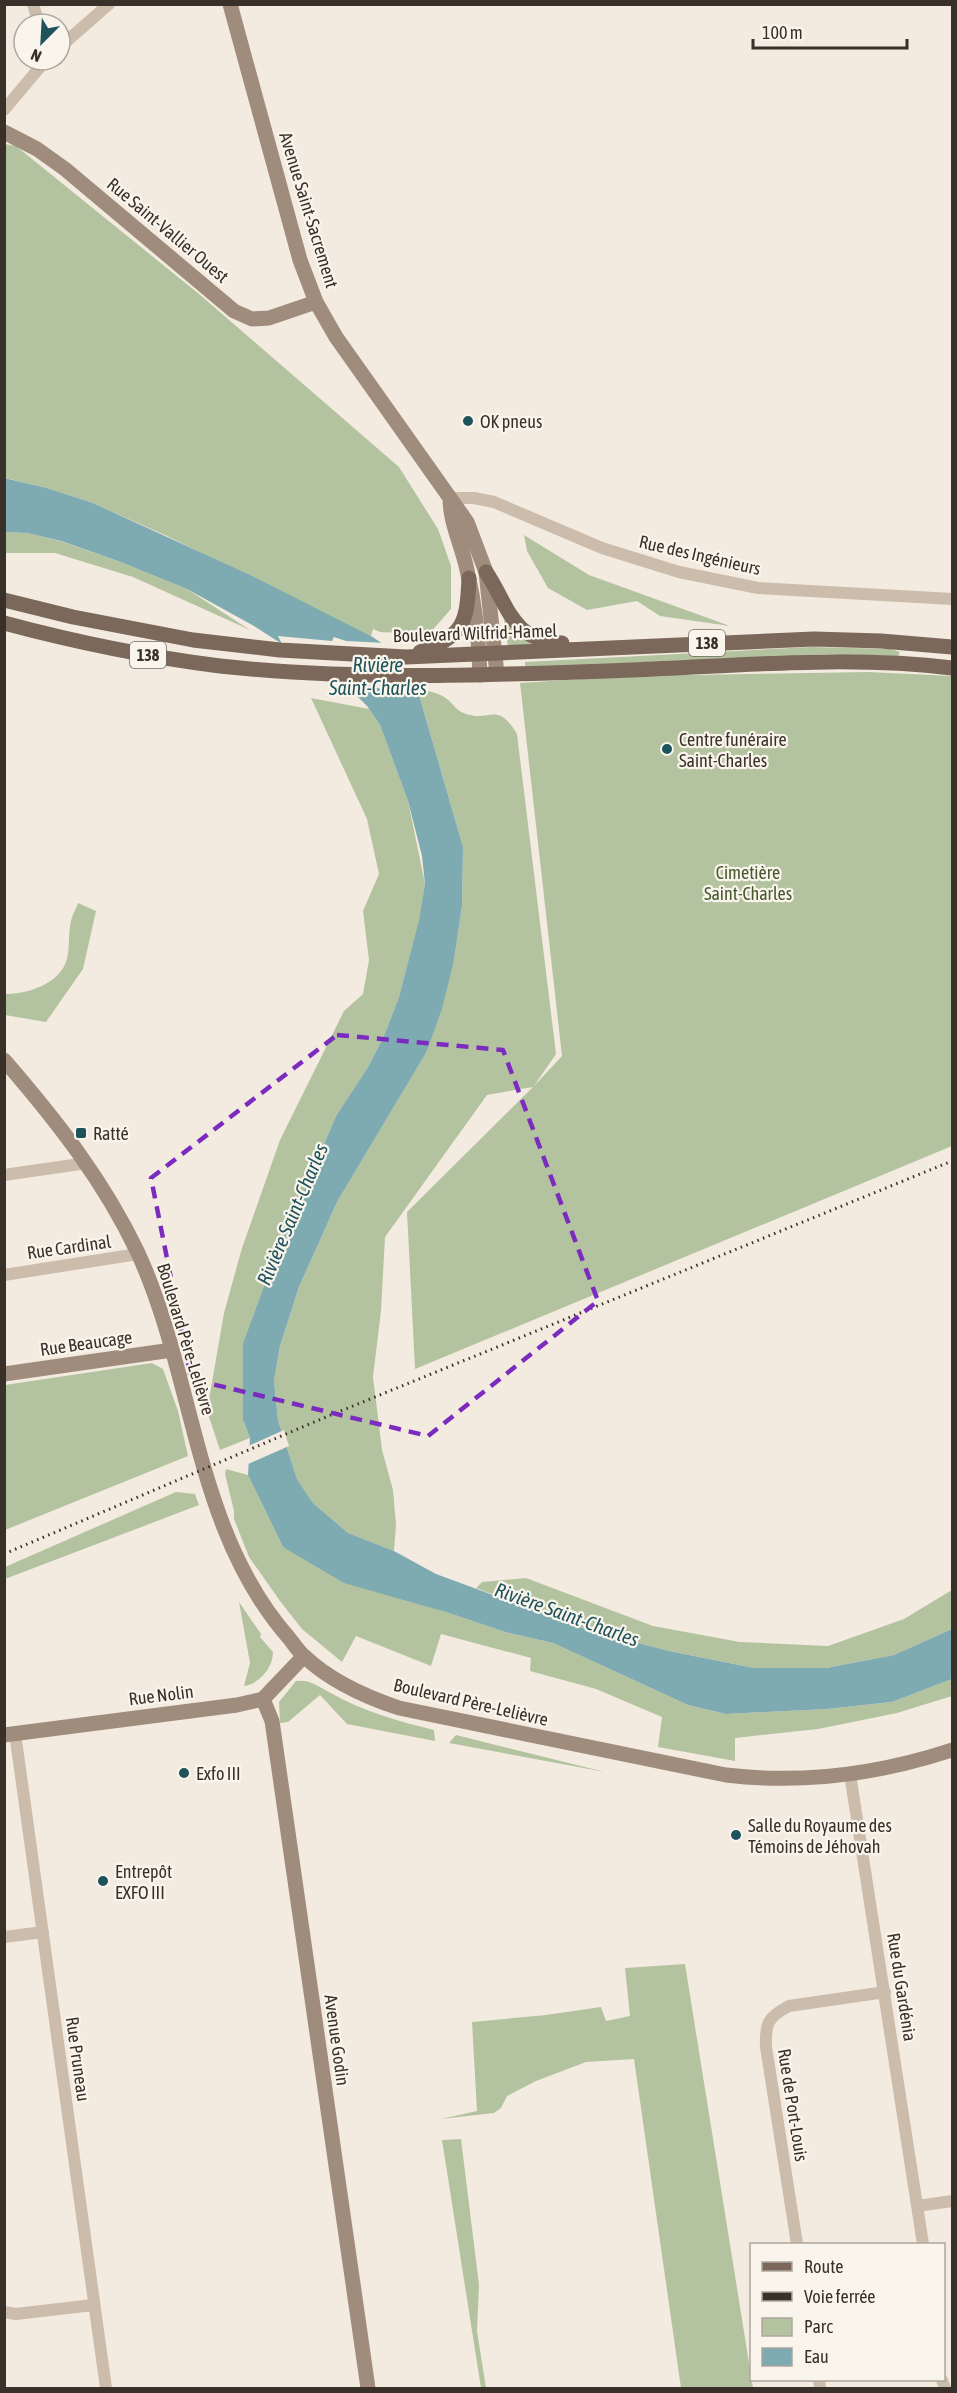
<svg xmlns="http://www.w3.org/2000/svg" width="957" height="2393" viewBox="0 0 957 2393" font-family="'Asap Condensed',sans-serif">
  <style>
    .green { fill: #b4c39f }
    .water { fill: #7eabb1 }
    .pier { fill: #f3ebe0 }
    .lines { fill: none; stroke-linecap: round; stroke-linejoin: round }
    .street { stroke: #ccbcab; stroke-width: 12 }
    .secondary { stroke: #a08c7c; stroke-width: 15 }
    .primary { stroke: #7b685b; stroke-width: 15 }
    .rail { stroke: #39302a; stroke-width: 3; stroke-dasharray: 1.5 4.5; stroke-linecap: butt }
    .marked { fill: none; stroke: #7b2cbf; stroke-width: 4.5; stroke-dasharray: 12 8; stroke-linejoin: round }
    .poi-dot { fill: #1f535c; stroke: #faf5ec; stroke-width: 2 }
    .labels { text-anchor: middle; dominant-baseline: central; stroke-width: 4.5; stroke-linejoin: round; paint-order: stroke }
    .shield { fill: #faf5ec; stroke: #736b64; stroke-width: 1.5 }
    .shield-label { font-size: 16px; font-weight: bold; fill: #39302a }
    .street-label { font-size: 18px; fill: #39302a; stroke: #faf5ec }
    .poi-label { font-size: 18px; fill: #39302a; stroke: #faf5ec; text-anchor: start }
    .park-label { font-size: 18px; fill: #45582e; stroke: #faf5ec }
    .water-label { font-size: 20px; font-style: italic; fill: #1f535c; stroke: #faf5ec }
  </style>
  <rect width="100%" height="100%" fill="#f3ebe0"/>
  <path class="green" d="M5,144L16,146L199,294L399,467L438,529L451,566V609L429,634L380,632L373,629L371,636L167,536L93,503L47,488L5,478Z
    M4,532L27,533L60,541L118,561L187,589L250,630L133,577L55,553H5Z
    M524,535L589,575L730,626L660,616L637,601L587,610L548,588L527,551Z
    M507,619L531,643L530,646L508,647L504,620Z
    M810,647L890,649L900,652L898,656L828,654L576,666H525V662Z
    M868,672L952,676V1146L415,1369L407,1212L533,1087L487,1095L385,1237L381,1311L373,1377L382,1450L393,1490L396,1525L394,1551L348,1533L313,1503L297,1479L278,1420L274,1381L280,1346L299,1287L337,1202L426,1053L454,960L462,906L463,847L417,688C425,691 437,692 444,697C453,702 455,711 466,714C491,722 497,701 517,734L556,1054L534,1086L562,1056L520,683L627,676Z
    M311,698L369,709L380,725L408,801L425,884L420,921L399,997L384,1036L368,1067L336,1116L268,1275L243,1343L244,1423L250,1438L220,1450L207,1411L224,1313L242,1248L280,1140L344,1011L363,994L369,960L363,911L379,874L367,819Z
    M78,903L96,911L83,969L46,1022L5,1015V994C28,994 60,984 67,959C70,947 68,933 71,921C72,915 76,909 78,903Z
    M152,1363L163,1369L178,1411L188,1456L5,1530V1385Z
    M226,1469L248,1475L283,1547L446,1612L505,1632L553,1643L688,1705L726,1714L827,1709L892,1702L952,1679V1696L897,1713L818,1729L735,1738V1761L658,1747L662,1717L596,1689L530,1671L531,1658L441,1634L431,1666L356,1636L342,1662L302,1629L280,1601L249,1557L234,1519V1511L225,1474Z
    M176,1492L195,1494L199,1505L5,1579V1567Z
    M526,1578L653,1626L740,1642L828,1646L904,1619L952,1590V1629L894,1655L826,1668H754L669,1651L585,1629L476,1588L482,1582Z
    M239,1602L261,1634L260,1637L273,1652C273,1668 259,1684 244,1686L250,1663Z
    M296,1681C310,1679 317,1686 329,1692C362,1711 397,1721 434,1730L435,1741L347,1724L320,1695L288,1722L280,1723L279,1702Z
    M456,1735L605,1772L449,1743Z
    M685,1964L753,2388H681L634,2059L586,2062L536,2081L507,2096L501,2108L494,2113L441,2119L477,2111L472,2022L546,2015L601,2007L606,2021L630,2016L625,1968Z
    M461,2139L479,2285L477,2331L486,2388H481L442,2140Z"/>
  <path class="water" d="M4,478L47,488L93,503L250,575L371,636L400,655L417,688L463,847L462,906L454,960L442,1009L426,1053L337,1202L299,1287L280,1346L274,1381L278,1420L297,1479L313,1503L348,1533L394,1551L436,1574L585,1629L669,1651L754,1668H826L894,1655L952,1629V1679L892,1702L827,1709L726,1714L688,1705L553,1643L505,1632L446,1612L344,1583L283,1547L248,1475L250,1438L243,1420V1343L268,1275L336,1116L368,1067L384,1036L399,997L419,921L425,884L422,856L408,801L380,725L367,706L347,686L254,626L187,589L118,561L61,541L27,533L5,532Z"/>
  <path class="pier" d="M278,636L332,641L334,637L346,641L386,643L399,651L418,687H386L384,690L372,686L342,685L284,648Z
    M284,1430L289,1446L246,1465V1447Z"/>
  <g class="lines">
    <path class="street" d="M33,4L39,24
      M60,47L109,4
      M4,110L46,60
      M450,498H474L494,502L602,548L679,572L758,588L952,599
      M4,1175L87,1163
      M4,1275L138,1254
      M15,1733L106,2388
      M850,1774L923,2244
      M4,1937L43,1932
      M917,2206L952,2201
      M797,2244L766,2047C765,2023 768,2017 789,2006L885,1992
      M4,2312L16,2314L93,2305
      M819,2380L820,2388
      M942,2380L945,2388"/>
    <path class="secondary" d="M230,4L300,260L316,302L336,337L467,522L486,572L497,674
      M4,132L37,149L65,169L234,311L252,319L269,318L316,302
      M450,498C450,524 462,545 467,570C475,604 479,640 480,675
      M4,1060C56,1120 104,1181 138,1253C196,1380 194,1530 289,1638C294,1644 298,1651 304,1656C329,1680 366,1697 399,1708L726,1775C802,1784 879,1774 952,1750
      M4,1374L172,1350
      M263,1699L272,1721L368,2388
      M4,1735L237,1705L263,1699L304,1656"/>
    <path class="primary" d="M486,572C510,608 511,640 562,643
      M4,600L73,617L193,640L280,650L406,657L814,639L881,641L952,647
      M4,623C75,642 148,657 220,666C357,681 495,675 632,670C739,666 846,655 952,668
      M420,652C464,635 467,624 469,578"/>
    <path class="rail" d="M4,1554L326,1417L952,1161"/>
  </g>
  <path class="marked" d="M337,1035L503,1050L598,1301L428,1436L191,1379L151,1178Z"/>
  <g class="poi-dot">
    <circle cx="468" cy="421" r="6"/>
    <circle cx="667" cy="749" r="6"/>
    <rect x="75" y="1127" width="12" height="12" rx="3"/>
    <circle cx="184" cy="1773" r="6"/>
    <circle cx="736" cy="1835" r="6"/>
    <circle cx="103" cy="1881" r="6"/>
  </g>
  <g class="labels">
    <g class="shield">
      <rect x="689" y="630" width="36" height="26" rx="4.5"/>
      <rect x="130" y="642" width="36" height="26" rx="4.5"/>
    </g>
    <g class="shield-label">
      <text x="707" y="643">138</text>
      <text x="148" y="655">138</text>
    </g>
    <g class="street-label">
      <text transform="translate(309 210) rotate(73)">Avenue Saint-Sacrement</text>
      <text transform="translate(168 230) rotate(40)">Rue Saint-Vallier Ouest</text>
      <text transform="translate(700 555) rotate(13)">Rue des Ingénieurs</text>
      <text transform="translate(475 633) rotate(-2)">Boulevard Wilfrid-Hamel</text>
      <text transform="translate(69 1247) rotate(-8)">Rue Cardinal</text>
      <text transform="translate(186 1339) rotate(73)">Boulevard Père-Lelièvre</text>
      <text transform="translate(86 1343) rotate(-8)">Rue Beaucage</text>
      <text transform="translate(161 1695) rotate(-7)">Rue Nolin</text>
      <text transform="translate(471 1702) rotate(13)">Boulevard Père-Lelièvre</text>
      <text transform="translate(902 1987) rotate(81)">Rue du Gardénia</text>
      <text transform="translate(337 2040) rotate(82)">Avenue Godin</text>
      <text transform="translate(78 2059) rotate(82)">Rue Pruneau</text>
      <text transform="translate(793 2105) rotate(81)">Rue de Port-Louis</text>
    </g>
    <g class="poi-label">
      <text x="480" y="421">OK pneus</text>
      <text x="679" y="739">Centre funéraire<tspan x="679" dy="21">Saint-Charles</tspan></text>
      <text x="93" y="1133">Ratté</text>
      <text x="196" y="1773">Exfo III</text>
      <text x="748" y="1825">Salle du Royaume des<tspan x="748" dy="21">Témoins de Jéhovah</tspan></text>
      <text x="115" y="1871">Entrepôt<tspan x="115" dy="21">EXFO III</tspan></text>
    </g>
    <g class="park-label">
      <text x="748" y="872">Cimetière<tspan x="748" dy="21">Saint-Charles</tspan></text>
    </g>
    <g class="water-label">
      <text x="378" y="664">Rivière<tspan x="378" dy="23">Saint-Charles</tspan></text>
      <text transform="translate(292 1214) rotate(-67)">Rivière Saint-Charles</text>
      <text transform="translate(567 1614) rotate(20)">Rivière Saint-Charles</text>
    </g>
  </g>
  <rect width="957" height="2393" fill="none" stroke="#39302a" stroke-width="12"/>
  <rect x="750" y="2243" width="195" height="138" fill="#faf5ec" stroke="#ada69e" stroke-width="1.5"/>
  <rect x="762" y="2262" width="30" height="9" fill="#7b685b" stroke="#ada69e" stroke-width="1.5"/>
  <text x="804" y="2273" font-size="18" fill="#39302a">Route</text>
  <rect x="762" y="2292" width="30" height="9" fill="#39302a" stroke="#ada69e" stroke-width="1.5"/>
  <text x="804" y="2303" font-size="18" fill="#39302a">Voie ferrée</text>
  <rect x="762" y="2318" width="30" height="18" fill="#b4c39f" stroke="#ada69e" stroke-width="1.5"/>
  <text x="804" y="2333" font-size="18" fill="#39302a">Parc</text>
  <rect x="762" y="2348" width="30" height="18" fill="#7eabb1" stroke="#ada69e" stroke-width="1.5"/>
  <text x="804" y="2363" font-size="18" fill="#39302a">Eau</text>
  <g transform="translate(42 42) rotate(204)"><circle r="28" fill="#faf5ec" stroke="#ada69e" stroke-width="1.5"/>
  <path d="M0-4.5L10 22L0 15L-10 22Z" fill="#1f535c"/>
  <text y="-9" font-size="16" font-weight="bold" text-anchor="middle" fill="#39302a">N</text>
  </g>
  <path d="M753 39v9h154v-9" fill="none" stroke="#39302a" stroke-width="3"/>
  <text x="762" y="39" font-size="18" fill="#39302a" stroke="#faf5ec" stroke-width="4.5" paint-order="stroke">100 m</text>
</svg>
